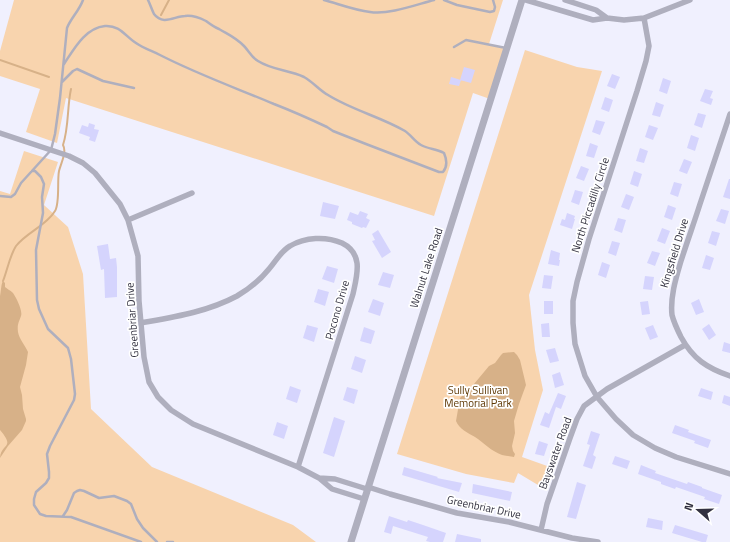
<svg xmlns="http://www.w3.org/2000/svg" width="730" height="542" viewBox="0 0 730 542" font-family="'Titillium Web',sans-serif">
  <style>
    .green { fill: #f8d4ae }
    .water { fill: #d7b188 }
    .lines { fill: none; stroke-linecap: round; stroke-linejoin: round }
    .stream { stroke: #d7b188; stroke-width: 2 }
    .building { fill: #d5d4fd }
    .service { stroke: #afafbe; stroke-width: 2.5 }
    .minor { stroke: #afafbe; stroke-width: 5.5 }
    .tertiary { stroke: #afafbe; stroke-width: 7 }
    .labels { text-anchor: middle; dominant-baseline: central; stroke-width: 3.5; stroke-linejoin: round; paint-order: stroke }
    .street-label { font-size: 11px; fill: #32313f; stroke: #fff }
    .park-label { font-size: 11px; fill: #5e3804; stroke: #fff }
  </style>
  <rect width="100%" height="100%" fill="#f0f0fe"/>
  <path class="green" d="M14,0H503L489,44L505,49L490,99L473,93L434,216L66,98L57,143L26,132L40,89L0,76V51Z
    M525,50L577,67L602,71L529,295L535,350L543,390L522,457L550,467L543,488L518,473L514,483L466,474L397,454Z
    M24,151L58,162L44,205L68,227L83,274L91,409L152,467L293,525L316,542H0V191L10,194Z"/>
  <path class="water" d="M3,281L5,283V287C7,289 10,290 13,293C16,297 23,311 21,316C19,322 17,324 18,332C19,339 25,345 28,352L26,365L20,387L22,395L23,409L26,419V421L22,430L8,446L0,458C1,443 16,449 0,430V296C1,292 1,284 3,281Z
    M514,352L517,355L520,360L526,385L519,404L514,421L515,433L512,446L513,451L515,454L514,457C510,456 506,456 502,455C491,451 484,443 475,437C468,433 459,429 456,421L460,398L474,384L489,366L495,363L501,355L503,353Z"/>
  <g class="lines">
    <path class="stream" d="M161,15L169,0
      M0,60L49,77
      M3,281C7,271 10,255 16,246C27,232 46,226 55,211C60,203 57,181 59,171C61,163 67,152 63,145C69,127 67,107 71,89"/>
  </g>
  <path class="building" d="M464,67L475,70L471,83L460,80Z
    M612,74L620,77L615,89L607,86Z
    M451,77L461,80L459,86L449,84Z
    M663,78L671,81L667,94L659,91Z
    M705,89L713,91L710,98L713,99L711,105L700,101Z
    M605,97L613,100L609,112L601,109Z
    M656,102L664,105L660,117L652,115Z
    M698,113L706,115L702,128L694,125Z
    M596,120L605,122L600,135L592,132Z
    M89,123L95,125L94,129L99,130L95,142L89,140L90,137L79,133L82,125L88,127Z
    M649,125L658,128L653,140L645,137Z
    M691,135L699,138L695,151L687,148Z
    M590,143L598,146L594,158L586,156Z
    M640,148L648,151L644,163L636,161Z
    M684,159L692,162L687,174L679,171Z
    M581,166L589,169L584,181L576,178Z
    M634,171L642,174L638,187L630,184Z
    M729,179H730V199L723,197Z
    M674,182L682,184L678,197L670,194Z
    M575,190L583,192L579,205L571,202Z
    M626,194L634,197L629,210L621,207Z
    M323,202L339,206L335,219L320,216Z
    M668,205L676,208L672,220L664,217Z
    M721,209L729,211L725,224L716,221Z
    M360,211L368,214L366,218L370,220L366,228L363,227L362,228L352,224V222L347,220L350,212L358,215Z
    M567,213L575,216L574,219H575L572,229L560,225L562,219L565,220Z
    M618,218L626,220L622,233L614,230Z
    M662,228L670,231L665,244L657,241Z
    M378,230L391,252L382,258L372,241L375,240L372,234Z
    M712,231L720,233L716,246L708,243Z
    M612,241L620,243L616,256L608,253Z
    M108,244L110,259L116,258L117,267V297L105,298L104,269L101,270L97,246Z
    M551,250L560,253L559,260H560L559,266L548,264Z
    M652,251L660,253L655,266L647,263Z
    M706,255L714,258L710,270L702,268Z
    M602,262L610,265L606,278L598,275Z
    M327,266L338,269L334,283L322,279Z
    M383,272L394,275L390,288L378,285Z
    M544,275L553,276L551,289L542,288Z
    M645,276L654,277L652,290L643,289Z
    M318,289L329,292L325,306L314,302Z
    M373,299L384,303L380,316L368,312Z
    M699,299L704,312L696,315L691,303Z
    M544,301H553V314H544Z
    M648,301L650,314L642,315L640,302Z
    M549,323L550,337H542L541,324Z
    M709,324L716,335L709,340L702,329Z
    M307,325L318,328L314,342L303,338Z
    M653,325L658,337L650,340L645,328Z
    M364,327L375,331L371,344L360,341Z
    M724,342L730,344V353L722,351Z
    M555,348L559,361L550,363L546,350Z
    M355,356L366,360L362,373L351,369Z
    M560,372L564,385L555,388L552,375Z
    M290,386L301,390L297,403L286,399Z
    M347,387L358,390L354,404L343,400Z
    M701,388L713,392L711,400L698,396Z
    M558,393L566,396L561,409L556,407L549,428L540,425L545,412L549,414Z
    M724,395L730,397V406L722,403Z
    M334,417L345,421L334,457L323,453Z
    M277,422L288,426L284,439L273,435Z
    M675,425L689,430L688,432L711,440L708,448L694,443L695,441L672,433Z
    M591,431L600,434L593,455L596,457L592,469L583,466L590,445L587,444Z
    M539,441L548,444L544,456L535,454Z
    M615,456L630,461L627,469L612,464Z
    M641,465L656,471L655,473L687,484L688,482L702,487V488L722,495L719,504L704,499L705,497L676,487L675,489L661,484V482L638,474Z
    M404,467L438,477L437,478L462,483L459,492L402,475Z
    M577,482L586,485L576,519L567,517Z
    M473,484L512,492L510,501L472,493Z
    M389,516L407,522L408,520L423,525L446,533L443,542H430L426,541L428,537L393,526L391,534L384,532Z
    M648,518L663,521L662,530L646,527Z
    M675,525L708,535L706,542H702L672,533Z
    M457,534L481,539V542H455Z"/>
  <g class="lines">
    <path class="service" d="M324,0C339,4 354,10 370,12C389,15 415,5 434,0
      M444,0L457,5L490,12L494,11L495,7L493,0
      M454,47L466,40L506,48
      M64,64C74,49 85,28 105,26C120,25 125,36 136,43C143,48 152,51 160,55C197,74 236,88 274,104C292,111 310,119 327,127L333,131L366,144L439,172H443C448,166 447,160 444,153C437,149 428,149 421,145C415,142 411,135 405,131C381,117 352,110 328,95C319,90 313,82 304,77C289,70 272,70 258,61C251,57 249,51 244,46C235,37 229,35 219,29C214,27 210,24 206,21C200,18 192,15 185,16C175,16 163,26 154,14C152,10 150,4 148,0
      M62,82L73,71L77,69L103,81L134,88
      M32,171H35L41,177L44,184L42,197L43,213L36,250L37,300L39,309L48,329L68,348L71,359L75,394L74,400L50,446L47,454L49,472V478L46,483L36,492L34,499V505L40,514L46,516L71,517L141,542
      M0,196L11,197L15,194L21,183L51,150L55,134L60,98L67,28C71,18 79,11 83,0
      M63,516L67,510L74,493L77,491L80,490L84,491L99,498L114,496L127,501L131,504L137,519L143,528L157,542
      M167,542H173"/>
    <path class="minor" d="M526,0L593,20L607,18L624,20L644,18L690,0
      M565,0L596,10L607,18
      M644,18L649,46L646,61L637,91L589,239L577,282L573,301V323L575,344L585,376L597,397L616,419L633,435L655,448L676,457L730,474
      M730,114C720,144 710,174 700,204C694,223 687,242 681,261C676,278 670,297 672,315C674,323 678,331 681,337C693,359 707,368 730,376
      M0,133L69,156L83,163L95,173L120,204L128,220L138,256L139,301L144,357L149,382L158,397L171,410L193,424L298,467L319,478
      M128,220L192,193
      M141,323C174,317 207,312 237,296C249,289 261,279 269,269C276,261 281,251 290,246C305,237 326,236 342,243C364,254 357,275 353,294L298,467
      M368,487L390,494L457,513L509,522L572,538L598,542
      M364,499L332,489L319,478L335,479L367,489
      M541,530L547,504L570,438L577,419L584,406L607,389L685,345"/>
    <path class="tertiary" d="M351,542L522,0"/>
  </g>
  <g class="labels">
    <g class="street-label">
      <text transform="translate(590 205) rotate(-72)">North Piccadilly Circle</text>
      <text transform="translate(674 253) rotate(-73)">Kingsfield Drive</text>
      <text transform="translate(426 268) rotate(-72)">Walnut Lake Road</text>
      <text transform="translate(337 310) rotate(-74)">Pocono Drive</text>
      <text transform="translate(132 320) rotate(-94)">Greenbriar Drive</text>
      <text transform="translate(555 453) rotate(-70)">Bayswater Road</text>
      <text transform="translate(484 507) rotate(12)">Greenbriar Drive</text>
    </g>
    <g class="park-label">
      <text x="478" y="390">Sully Sullivan<tspan x="478" dy="13">Memorial Park</tspan></text>
    </g>
  </g>
  <g transform="translate(698 510) rotate(290)" stroke="#ffffff" stroke-width="3" paint-order="stroke">
  <path d="M0-3L7 15L0 10L-7 15Z" fill="#32313f"/>
  <text y="-6" font-size="11" font-weight="bold" text-anchor="middle" fill="#32313f">N</text>
  </g>
</svg>
